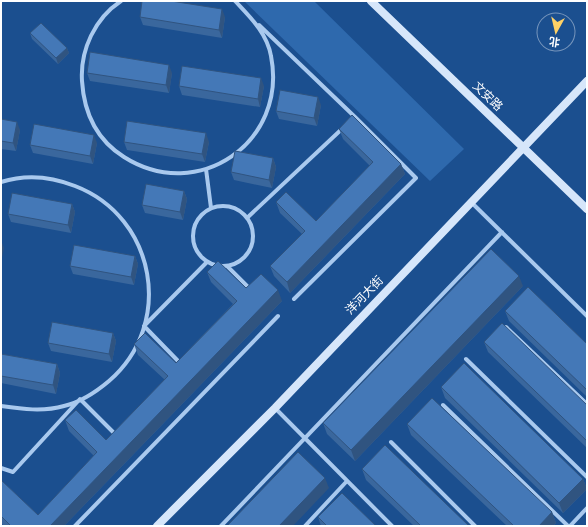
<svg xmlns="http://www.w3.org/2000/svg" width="588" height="527" viewBox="0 0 588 527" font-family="Overpass,'Noto Sans SC',sans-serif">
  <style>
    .green { fill: #2e69ad }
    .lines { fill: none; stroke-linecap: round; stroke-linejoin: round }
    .street { stroke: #a9c9ee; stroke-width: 4 }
    .secondary { stroke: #d6e6fa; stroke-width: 8 }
    .wall { fill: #3a679d }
    .shaded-wall { fill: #305480 }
    .building { fill: #4478b7; stroke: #305480 }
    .labels { text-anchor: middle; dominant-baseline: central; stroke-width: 3; stroke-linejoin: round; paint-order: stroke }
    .street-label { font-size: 12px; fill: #fff; stroke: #1b4f8f }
  </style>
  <rect width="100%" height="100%" fill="#1b4f8f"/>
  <path class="green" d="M244,1H314L464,149L430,181Z"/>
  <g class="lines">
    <path class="street" d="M121,1C95,18 80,50 82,81C84,113 97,140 124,157C198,204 288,142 271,56C267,33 250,17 235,1
      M259,25L355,117L351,120
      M206,169L211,208
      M1,182C26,174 50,176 75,186C156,217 175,324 109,381C96,392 81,402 64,406C43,412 22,409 1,406
      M471,202L587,316
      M193 236a30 30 0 1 1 60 0a30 30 0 1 1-60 0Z
      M248,217L344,127
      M227,266L251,290
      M294,299L416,178L355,117
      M506,327L587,404
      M466,359L587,477
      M179,362L144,326L207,262
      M443,405L568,526
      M275,408L392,526
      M391,442L475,526
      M1,468L13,472L80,399L114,433
      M75,526L278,316
      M221,526L502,232
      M305,526L347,481
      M570,526L587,508"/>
    <path class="secondary" d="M371,1L587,209
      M157,526L275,408L587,81"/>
  </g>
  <path class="wall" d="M140,17H225L222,38L143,25Z
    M30,33L67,48L69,53L58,64L32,39Z
    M87,73H172L169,93L90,81Z
    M179,86H264L260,107L182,95Z
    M321,105L317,126L279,119L276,111Z
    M1,119L20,130L16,151L1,149Z
    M339,129L401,164L405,174L290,293L274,276L270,266L302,234L280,213L276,202L316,221L370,166L343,139Z
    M124,142H209L205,162L127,150Z
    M97,143L93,164L33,153L30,145Z
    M273,158L276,167L272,188L234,180L231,172Z
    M184,191L187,199L183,220L145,213L142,205Z
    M72,204L75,212L71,233L11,222L8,214Z
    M135,256L138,264L134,285L73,274L70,266Z
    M207,272L246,288L282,301L64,526H4L1,523V480L38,515L94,456L69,431L65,420L106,440L165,380L138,355L134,344L176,363L233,304L211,282Z
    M523,286L355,461L327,434L323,423Z
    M505,311L587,344V397L509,321Z
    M113,333L116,341L112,362L51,351L48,343Z
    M484,342L587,405V448L488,352Z
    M1,354L57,364L60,373L56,394L1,383Z
    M441,387L583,479L587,489L563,513L445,398Z
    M407,424L552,512L556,523L553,526H507L411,435Z
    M362,469L469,526H414L366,480Z
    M318,517L376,526H321Z"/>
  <path class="shaded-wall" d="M222,9L225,17L222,38L219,30Z
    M67,48L69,53L58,64L56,58Z
    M169,65L172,73L169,93L166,85Z
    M261,78L264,86L260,107L258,99Z
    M318,97L321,105L317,126L314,118Z
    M17,122L20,130L16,151L13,143Z
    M206,133L209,142L205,162L202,154Z
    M94,135L97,143L93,164L90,156Z
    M273,158L276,167L272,188L269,180Z
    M401,164L405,174L290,293L287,282Z
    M184,191L187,199L183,220L180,212Z
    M72,204L75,212L71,233L68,225Z
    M1,240L4,248L1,263Z
    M135,256L138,264L134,285L131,277Z
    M519,276L523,286L355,461L351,450Z
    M278,290L282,301L64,526H50Z
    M113,333L116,341L112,362L109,354Z
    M57,364L60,373L56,394L53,385Z
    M325,478L329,488L293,526H279Z
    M583,479L587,489L563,513L559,503Z
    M552,512L556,523L553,526H539Z"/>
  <path class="building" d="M142,1H171L222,9L219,30L140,17Z
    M41,23L67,48L56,58L30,33Z
    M90,52L169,65L166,85L87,73Z
    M182,66L261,78L258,99L179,86Z
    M280,90L318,97L314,118L276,111Z
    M352,115L401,164L287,282L270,266L305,231L276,202L286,192L316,221L373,162L339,129Z
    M1,119L17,122L13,143L1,141Z
    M127,121L206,133L202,154L124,142Z
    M34,124L94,135L90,156L30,145Z
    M235,151L273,158L269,180L231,172Z
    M146,184L184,191L180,212L142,205Z
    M12,193L72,204L68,225L8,214Z
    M74,245L135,256L131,277L70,266Z
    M491,249L519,276L351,450L323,423Z
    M218,261L246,288L261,274L278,290L50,526H11L1,516V480L38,515L97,452L65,420L76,410L106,440L168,376L134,344L145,333L176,363L237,301L207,272Z
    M528,287L587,344V390L505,311Z
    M52,322L113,333L109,354L48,343Z
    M502,323L587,405V441L484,342Z
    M1,354L57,364L53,385L1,376Z
    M464,363L583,479L559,503L441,387Z
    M432,398L552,512L539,526H514L407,424Z
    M385,445L469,526H421L362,469Z
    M298,452L325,478L279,526H227Z
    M342,493L376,526H327L318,517Z"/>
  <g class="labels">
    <g class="street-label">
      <text transform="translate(487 97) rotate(44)">文安路</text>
      <text transform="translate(365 296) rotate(-46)">洋河大街</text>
    </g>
  </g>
  <rect width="588" height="527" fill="none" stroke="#ffffff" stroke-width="4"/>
  <g transform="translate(556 32) rotate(188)"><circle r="19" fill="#1b4f8f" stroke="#7695bc"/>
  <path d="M0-3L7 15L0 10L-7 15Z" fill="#ffd166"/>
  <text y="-6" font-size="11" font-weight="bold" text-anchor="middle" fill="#ffffff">北</text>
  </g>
</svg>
